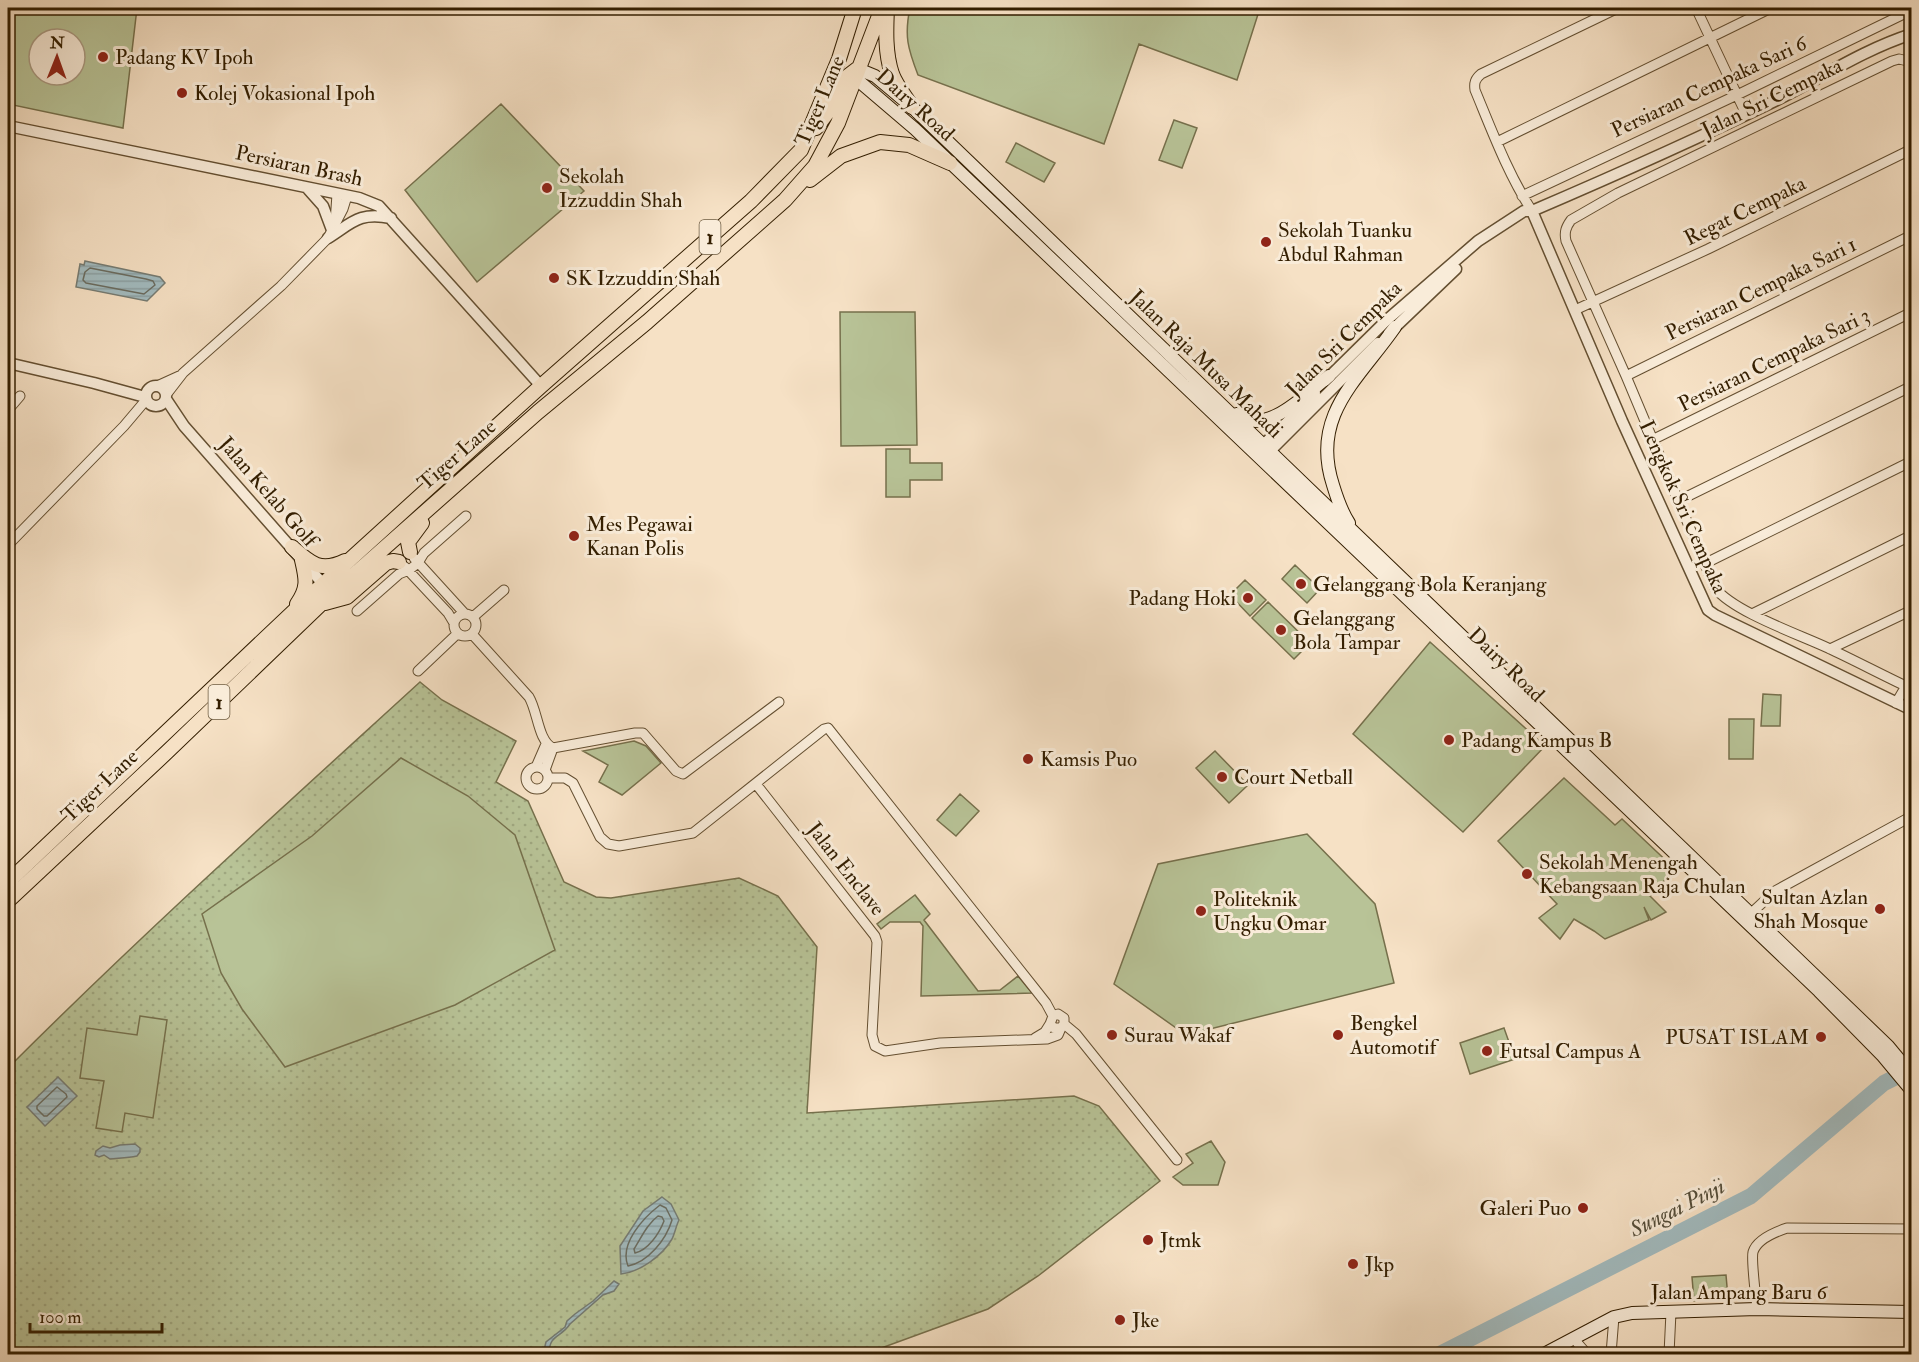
<svg xmlns="http://www.w3.org/2000/svg" width="1919" height="1362" viewBox="0 0 1919 1362" font-family="'IM FELL Double Pica',serif">
  <style>
    .grass { fill: url(#grass-dots); stroke: #76704c; stroke-width: 1.5 }
    .green { fill: #b8c397; stroke: #76704c; stroke-width: 1.5; fill-rule: evenodd }
    .water { fill: url(#water-rules); stroke: #767c73; stroke-width: 1.5 }
    .lines { fill: none; stroke-linecap: round; stroke-linejoin: round }
    .shore { stroke: #6a6c60; stroke-width: 1.5 }
    .river { stroke: #a2bbbf; stroke-width: 16 }
    .minor-casing { stroke: #644f31; stroke-width: 11 }
    .tertiary-casing { stroke: #644f31; stroke-width: 13 }
    .secondary-casing { stroke: #331e00; stroke-width: 14 }
    .primary-casing { stroke: #331e00; stroke-width: 16 }
    .minor { stroke: #f9ecd9; stroke-width: 9 }
    .tertiary { stroke: #f9ecd9; stroke-width: 10 }
    .secondary { stroke: #f9ecd9; stroke-width: 12 }
    .primary { stroke: #f6e1c5; stroke-width: 14 }
    .poi-dot { fill: #8f2418; stroke: #f9ecd9; stroke-width: 2 }
    .labels { text-anchor: middle; dominant-baseline: central; stroke-width: 6; stroke-linejoin: round; paint-order: stroke }
    .shield { fill: #f9ecd9; stroke: #6e5c41; stroke-width: 1.5 }
    .shield-label { font-size: 20px; font-weight: bold; fill: #331e00 }
    .poi-label { font-size: 21px; fill: #331e00; stroke: #f9ecd9; text-anchor: start }
    .street-label { font-size: 21px; fill: #331e00; stroke: #f9ecd9 }
    .water-label { font-size: 22px; font-style: italic; fill: #544d39; stroke: #f9ecd9 }
  </style>
  <defs>
    <pattern id="grass-dots" width="8" height="8" patternUnits="userSpaceOnUse" patternTransform="scale(1.5)"><rect width="8" height="8" fill="#b8c397"/><path d="M2 2h.1M6 6h.1" fill="none" stroke="#9fa780" stroke-width="1.8" stroke-linecap="round"/></pattern>
    <pattern id="water-rules" width="6" height="5" patternUnits="userSpaceOnUse" patternTransform="scale(1.5)"><rect width="6" height="5" fill="#a2bbbf"/><path d="M0 2.5h6" fill="none" stroke="#8ca0a2"/></pattern>
  </defs>
  <rect width="100%" height="100%" fill="#f6e1c5"/>
  <filter id="stains"><feTurbulence type="fractalNoise" baseFrequency=".00333" numOctaves="4"/><feColorMatrix values="0 0 0 0 .2 0 0 0 0 .09 0 0 0 0 .02 0 0 0 .5 -.17"/></filter>
  <radialGradient id="worn" r=".72"><stop offset=".6" stop-color="#630" stop-opacity="0"/><stop offset="1" stop-color="#630" stop-opacity=".3"/></radialGradient>
  <path class="grass" d="M420,682L442,700L516,741L496,782L528,801L564,882L596,897L611,898L739,878L778,896L817,947L807,1113L1074,1096L1099,1106L1160,1181L1038,1276L988,1309L865,1354H8V1068C141,935 281,809 420,682Z"/>
  <path class="green" d="M10,8H137L123,128L8,104V20ZM39,39H75V75H39Z
    M910,8H1260L1237,80L1139,44L1104,144L918,75C908,49 904,36 910,8Z
    M501,104L584,191L477,282L405,190Z
    M1174,120L1197,128L1182,168L1159,160Z
    M1016,143L1055,163L1044,182L1006,162Z
    M840,312H915L917,445L841,446Z
    M886,449H910V463H942V480H910V497H886Z
    M1295,565L1320,589L1307,603L1282,579Z
    M1245,580L1266,600L1250,616L1230,595Z
    M1268,602L1310,643L1294,659L1252,618Z
    M1430,642L1545,746L1463,832L1353,734Z
    M1763,694L1781,695L1780,726H1761Z
    M1729,719H1754L1753,759H1729Z
    M634,741L646,746L661,763L622,795L599,782L608,765L583,751Z
    M1215,751L1248,785L1229,803L1196,768Z
    M401,758L468,796L515,835L555,950L455,1005L285,1067L242,1009L221,973L202,914L312,836Z
    M1564,778L1615,825L1622,819L1675,869L1650,896L1666,912L1651,920L1644,907L1649,920L1605,939L1594,931L1574,919L1560,939L1539,918L1557,904L1498,841Z
    M960,794L979,811L956,836L937,820Z
    M1307,834L1375,904L1394,983L1186,1035L1114,984L1158,864Z
    M915,895L930,914L924,920L978,991L1000,990L1018,976L1032,993L921,996L923,926L920,922H890L881,929L877,924Z
    M140,1016L167,1020L153,1118L125,1113L122,1132L96,1128L104,1081L80,1078L87,1028L137,1035Z
    M1504,1028L1515,1059L1470,1074L1460,1043Z
    M1211,1141L1225,1162L1218,1185H1183L1173,1177L1193,1163L1186,1154Z
    M1726,1275L1728,1298L1694,1301L1692,1277Z"/>
  <path class="water" d="M85,261L160,277L165,283L147,301L76,287L80,264L84,265Z
    M58,1077L77,1096L45,1126L27,1107Z
    M135,1144L140,1148V1152L137,1156C127,1158 119,1158 110,1159L104,1155L99,1157L95,1155L96,1151L103,1146L110,1148L120,1145Z
    M662,1197L671,1204L679,1220C676,1226 675,1233 672,1239C662,1256 640,1272 621,1274L620,1246L643,1211Z
    M614,1281L619,1284L614,1291L603,1295L570,1324C561,1338 549,1334 549,1354H543L546,1342L565,1327L567,1321L575,1314L593,1301Z"/>
  <g class="lines">
    <path class="shore" d="M90,268L146,279L153,281L155,285L144,294L86,283L83,280L85,272Z
      M57,1087L66,1094L67,1097L47,1116H44L37,1109V1106Z
      M660,1205L666,1208L672,1220C666,1240 648,1262 628,1266C619,1244 643,1218 660,1205Z
      M658,1216L662,1217L664,1221C659,1234 648,1250 635,1253L634,1249C641,1238 647,1224 658,1216Z"/>
    <path class="river" d="M1440,1354L1751,1196L1884,1083L1912,1069"/>
    <g class="minor-casing">
      <path id="minor" d="M1696,8L1746,114
        M1912,62L1899,59L1892,61L1618,193L1571,220C1566,227 1564,232 1566,241L1626,376L1715,588C1734,612 1798,634 1828,648C1856,661 1884,676 1912,689
        M1497,142L1771,8
        M1522,196L1737,95L1912,10
        M1532,211C1508,174 1492,131 1475,90C1474,83 1475,79 1481,74L1618,8
        M335,223L337,194
        M1575,310L1708,249L1912,149
        M1626,376L1912,235
        M157,386L179,376
        M166,395L183,373L281,286L328,238L343,209L347,196
        M8,410L20,396
        M1652,440L1912,312
        M1678,501L1912,386
        M8,545L124,426L146,400
        M414,558L465,614
        M1704,564L1912,461
        M404,566L448,613L454,623
        M357,611L399,574L409,570L418,563L424,553L466,516
        M454 625a11 11 0 1 1 22 0a11 11 0 1 1-22 0Z
        M1752,614L1912,535
        M473,617L504,590
        M472,634L529,697C538,712 538,741 553,748
        M1830,649L1912,610
        M418,671L457,634
        M1896,703L1906,686L1911,684
        M553,748L635,733H643L676,771L683,774L779,702
        M526 778a11 11 0 1 1 22 0a11 11 0 1 1-22 0Z
        M536,767L546,744
        M545,770L553,748
        M549,778H565L573,783L600,837L608,844L619,846L693,833L824,729L828,728L1035,989L1046,1003L1053,1016
        M756,784L875,936L877,942L872,1035L875,1046L885,1051L940,1043L1047,1039L1058,1035L1061,1028
        M1746,918L1775,891L1912,816
        M1064,1024L1076,1034L1177,1160
        M1035,1038L1045,1032L1050,1024L1053,1016L1058,1014L1064,1018V1024L1061,1028H1054L1050,1024
        M1757,1309C1756,1298 1751,1260 1753,1252C1757,1239 1775,1232 1787,1228L1912,1229
        M1574,1339L1587,1354
        M1611,1354L1614,1317
        M1669,1354L1671,1312"/>
    </g>
    <g class="tertiary-casing">
      <path id="tertiary" d="M8,126L359,198L379,206L541,386
        M307,188L323,206L332,230
        M1532,211L1622,421L1708,610L1715,615L1912,710
        M328,238C353,222 359,212 391,218
        M1389,333L1456,269
        M8,363L94,383L145,397
        M1325,381L1388,319L1478,241L1524,211H1532C1616,175 1699,138 1781,98C1824,76 1865,49 1912,34
        M146 396a10 10 0 1 1 20 0a10 10 0 1 1-20 0Z
        M166,399L184,426L323,584
        M1260,451L1262,446L1300,410L1315,393
        M1264,453L1269,452L1378,343"/>
    </g>
    <g class="secondary-casing">
      <path id="secondary" d="M858,69L875,76L912,107L1888,1046L1912,1075
        M854,77L915,129L1819,991L1882,1055L1912,1091
        M1237,414C1265,438 1307,393 1329,376
        M1349,523C1341,511 1337,498 1333,485C1310,415 1359,379 1395,327
        M1544,1354L1614,1317L1632,1313L1757,1309L1912,1312"/>
    </g>
    <g class="primary-casing">
      <path id="primary" d="M887,8C886,30 885,53 892,74C896,85 905,96 912,107
        M816,128L827,113L840,82L857,69
        M810,180L841,156L880,142L909,145L950,163
        M292,547C310,563 320,573 345,561
        M410,552L408,542L422,523
        M325,603L347,597L386,563L393,561L399,562
        M297,604C309,587 306,578 302,560
        M8,882L311,595L541,386L751,201L801,150L839,59L855,8
        M8,901L167,752L321,604L538,412L647,322L785,200L815,166L838,123L882,8"/>
    </g>
    <use href="#minor" class="minor"/>
    <use href="#tertiary" class="tertiary"/>
    <use href="#secondary" class="secondary"/>
    <use href="#primary" class="primary"/>
  </g>
  <g class="poi-dot">
    <circle cx="103" cy="57" r="6"/>
    <circle cx="182" cy="93" r="6"/>
    <circle cx="547" cy="188" r="6"/>
    <circle cx="1266" cy="242" r="6"/>
    <circle cx="554" cy="278" r="6"/>
    <circle cx="574" cy="536" r="6"/>
    <circle cx="1301" cy="584" r="6"/>
    <circle cx="1248" cy="598" r="6"/>
    <circle cx="1281" cy="630" r="6"/>
    <circle cx="1449" cy="740" r="6"/>
    <circle cx="1028" cy="759" r="6"/>
    <circle cx="1222" cy="777" r="6"/>
    <circle cx="1527" cy="874" r="6"/>
    <circle cx="1880" cy="909" r="6"/>
    <circle cx="1201" cy="911" r="6"/>
    <circle cx="1112" cy="1035" r="6"/>
    <circle cx="1338" cy="1035" r="6"/>
    <circle cx="1821" cy="1037" r="6"/>
    <circle cx="1487" cy="1051" r="6"/>
    <circle cx="1583" cy="1208" r="6"/>
    <circle cx="1148" cy="1240" r="6"/>
    <circle cx="1353" cy="1264" r="6"/>
    <circle cx="1120" cy="1320" r="6"/>
  </g>
  <g class="labels">
    <g class="shield">
      <rect x="699.5" y="220" width="21" height="34" rx="4.5"/>
      <rect x="208.5" y="685" width="21" height="34" rx="4.5"/>
    </g>
    <g class="shield-label">
      <text x="710" y="237">1</text>
      <text x="219" y="702">1</text>
    </g>
    <g class="poi-label">
      <text x="115" y="57">Padang KV Ipoh</text>
      <text x="194" y="93">Kolej Vokasional Ipoh</text>
      <text x="559" y="176">Sekolah<tspan x="559" dy="24">Izzuddin Shah</tspan></text>
      <text x="1278" y="230">Sekolah Tuanku<tspan x="1278" dy="24">Abdul Rahman</tspan></text>
      <text x="566" y="278">SK Izzuddin Shah</text>
      <text x="586" y="524">Mes Pegawai<tspan x="586" dy="24">Kanan Polis</tspan></text>
      <text x="1313" y="584">Gelanggang Bola Keranjang</text>
      <text x="1236" y="598" text-anchor="end">Padang Hoki</text>
      <text x="1293" y="618">Gelanggang<tspan x="1293" dy="24">Bola Tampar</tspan></text>
      <text x="1461" y="740">Padang Kampus B</text>
      <text x="1040" y="759">Kamsis Puo</text>
      <text x="1234" y="777">Court Netball</text>
      <text x="1539" y="862">Sekolah Menengah<tspan x="1539" dy="24">Kebangsaan Raja Chulan</tspan></text>
      <text x="1868" y="897" text-anchor="end">Sultan Azlan<tspan x="1868" dy="24">Shah Mosque</tspan></text>
      <text x="1213" y="899">Politeknik<tspan x="1213" dy="24">Ungku Omar</tspan></text>
      <text x="1350" y="1023">Bengkel<tspan x="1350" dy="24">Automotif</tspan></text>
      <text x="1124" y="1035">Surau Wakaf</text>
      <text x="1809" y="1037" text-anchor="end">PUSAT ISLAM</text>
      <text x="1499" y="1051">Futsal Campus A</text>
      <text x="1571" y="1208" text-anchor="end">Galeri Puo</text>
      <text x="1160" y="1240">Jtmk</text>
      <text x="1365" y="1264">Jkp</text>
      <text x="1132" y="1320">Jke</text>
    </g>
    <g class="street-label">
      <text transform="translate(1709 87) rotate(-25)">Persiaran Cempaka Sari 6</text>
      <text transform="translate(1772 98) rotate(-26)">Jalan Sri Cempaka</text>
      <text transform="translate(820 101) rotate(-67)">Tiger Lane</text>
      <text transform="translate(915 105) rotate(42)">Dairy Road</text>
      <text transform="translate(299 166) rotate(12)">Persiaran Brash</text>
      <text transform="translate(1745 211) rotate(-26)">Regat Cempaka</text>
      <text transform="translate(1761 289) rotate(-26)">Persiaran Cempaka Sari 1</text>
      <text transform="translate(1344 339) rotate(-45)">Jalan Sri Cempaka</text>
      <text transform="translate(1774 360) rotate(-26)">Persiaran Cempaka Sari 3</text>
      <text transform="translate(1206 364) rotate(44)">Jalan Raja Musa Mahadi</text>
      <text transform="translate(457 455) rotate(-41)">Tiger Lane</text>
      <text transform="translate(268 492) rotate(49)">Jalan Kelab Golf</text>
      <text transform="translate(1683 507) rotate(66)">Lengkok Sri Cempaka</text>
      <text transform="translate(1506 665) rotate(44)">Dairy Road</text>
      <text transform="translate(100 786) rotate(-43)">Tiger Lane</text>
      <text transform="translate(846 869) rotate(52)">Jalan Enclave</text>
      <text x="1739" y="1292">Jalan Ampang Baru 6</text>
    </g>
    <g class="water-label">
      <text transform="translate(1677 1208) rotate(-27)">Sungai Pinji</text>
    </g>
  </g>
  <rect width="1919" height="1362" fill="none" stroke="#f6e1c5" stroke-width="30"/>
  <rect x="9" y="9" width="1901" height="1344" fill="none" stroke="#331e00" stroke-width="3"/>
  <rect x="15" y="15" width="1889" height="1332" fill="none" stroke="#331e00" stroke-width="1.5"/>
  <g transform="translate(57 57) rotate(1)"><circle r="28" fill="#f9ecd9" stroke="#aa9a82" stroke-width="1.5"/>
  <path d="M0-4.5L10 22L0 15L-10 22Z" fill="#8f2418"/>
  <text y="-9" font-size="16" font-weight="bold" text-anchor="middle" fill="#331e00">N</text>
  </g>
  <path d="M30 1323v9h132v-9" fill="none" stroke="#331e00" stroke-width="3"/>
  <text x="39" y="1323" font-size="18" fill="#331e00" stroke="#f9ecd9" stroke-width="4.5" paint-order="stroke">100 m</text>
  <rect width="100%" height="100%" filter="url(#stains)"/>
  <rect width="100%" height="100%" fill="url(#worn)"/>
</svg>
